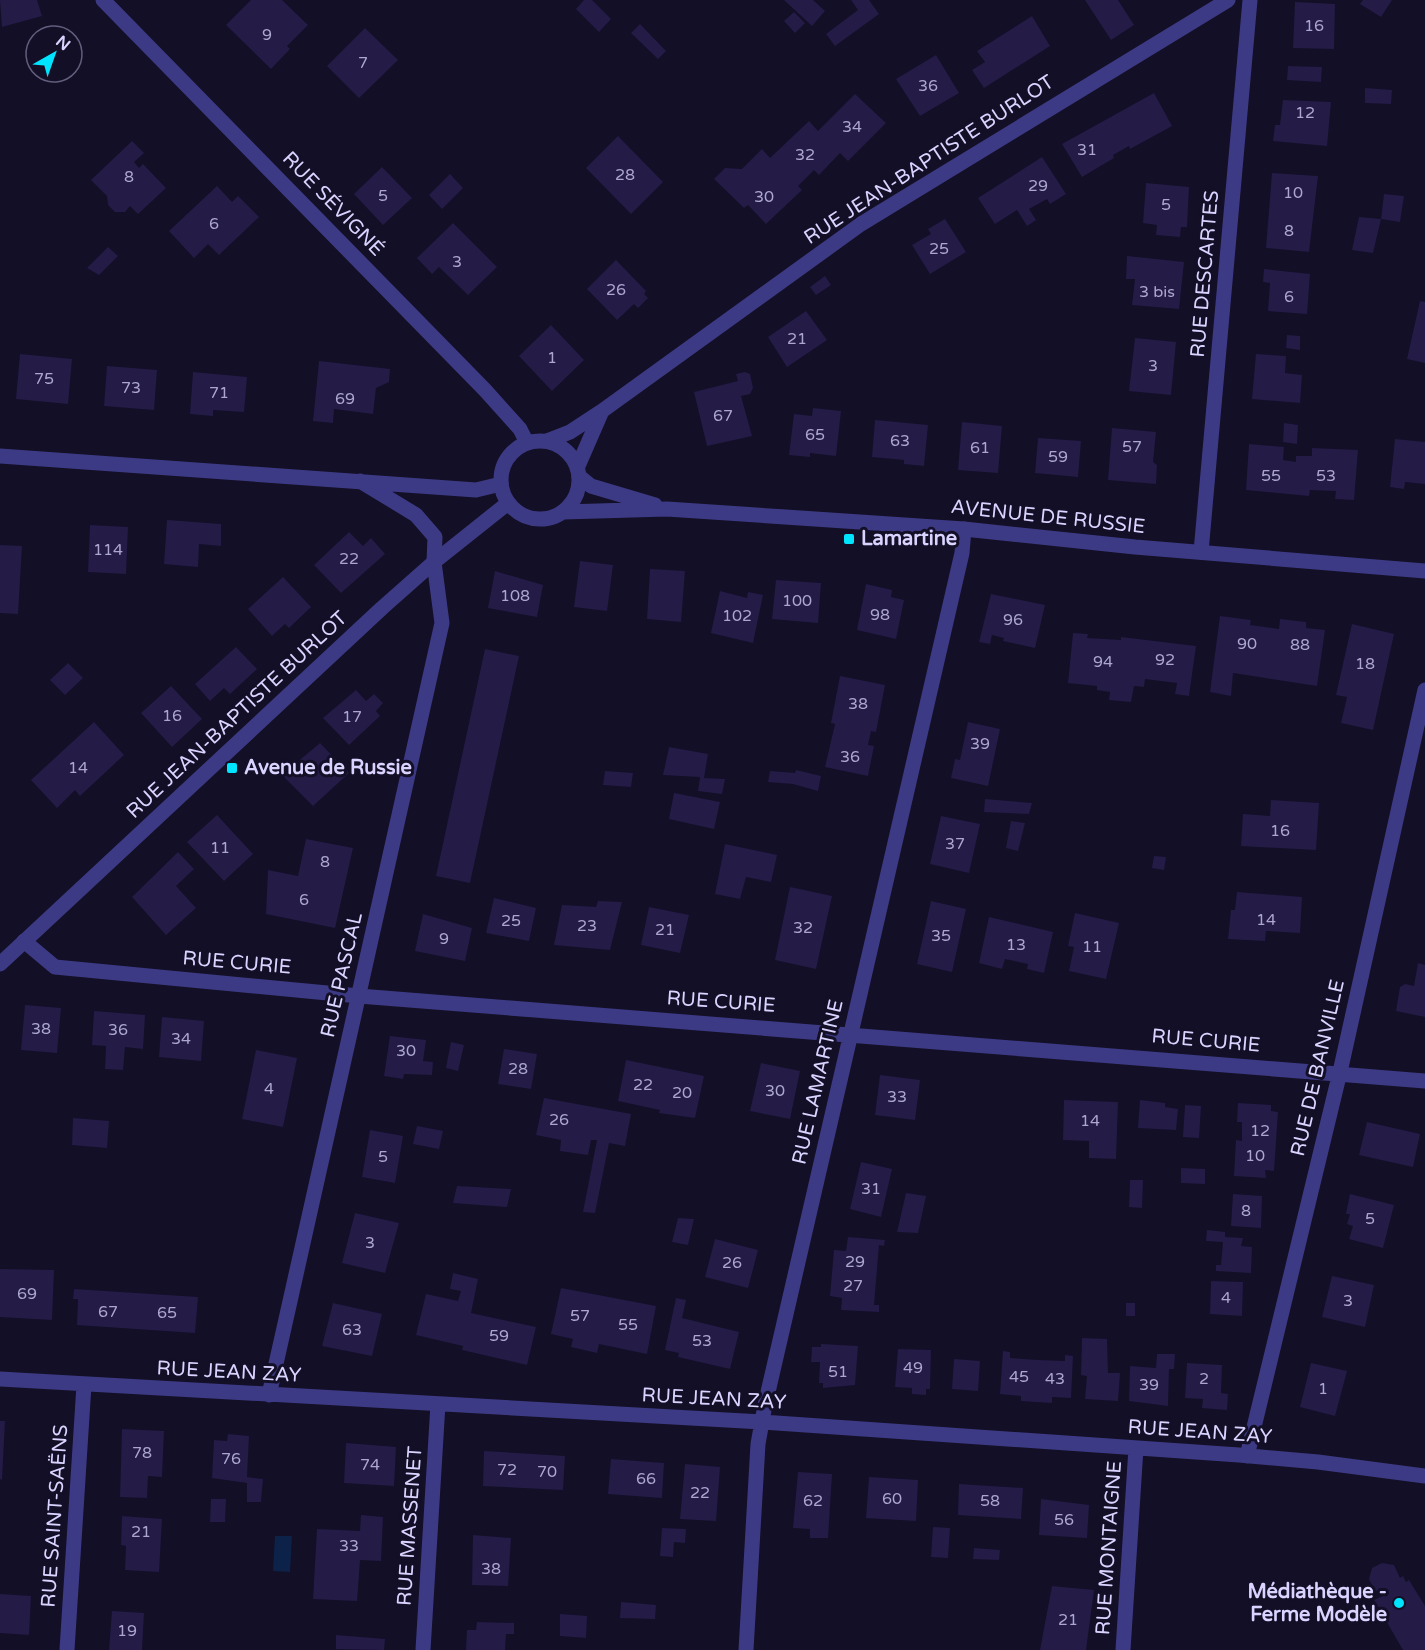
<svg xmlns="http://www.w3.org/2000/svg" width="1425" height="1650" viewBox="0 0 1425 1650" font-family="'Varela Round',sans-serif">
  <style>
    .water { fill: #0c2248 }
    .building { fill: #241b47 }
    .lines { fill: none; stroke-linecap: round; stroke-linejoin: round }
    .minor { stroke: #3d3a85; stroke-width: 15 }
    .tertiary { stroke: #3d3a85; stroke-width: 15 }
    .poi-dot { fill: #00e5ff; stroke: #130f26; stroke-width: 2 }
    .labels { text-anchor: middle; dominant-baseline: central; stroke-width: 6; stroke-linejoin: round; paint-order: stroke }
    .number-label { font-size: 16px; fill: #aca6d1 }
    .street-label { font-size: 20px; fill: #d9d4ff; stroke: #130f26 }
    .poi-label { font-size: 20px; font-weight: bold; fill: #d9d4ff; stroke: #130f26; text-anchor: start }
  </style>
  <rect width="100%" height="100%" fill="#130f26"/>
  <path class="water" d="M275,1536H292L290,1572L273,1571Z"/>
  <path class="building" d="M0,0H37L42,16L2,27Z
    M251,0H282L308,25L287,46L290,49L271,69L226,25Z
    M584,0H592L611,19L599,32L576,9Z
    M784,0H813L825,11L812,26Z
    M851,0H869L879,14L835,46L826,34L858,10Z
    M1085,0H1118L1134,25L1111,40Z
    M1363,0H1392L1381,17L1360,4Z
    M1295,2L1335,4L1334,49L1293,48Z
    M794,12L805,23L795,33L784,21Z
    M1032,16L1050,46L984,88L972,70L985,62L977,51Z
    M640,24L666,51L658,59L631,33Z
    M365,28L398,60L359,98L327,66Z
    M936,55L959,93L920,116L896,79Z
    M1288,66L1322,67L1321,82L1287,80Z
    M1365,88L1392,90L1391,104L1365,103Z
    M1154,93L1172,126L1130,149L1129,146L1113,155L1114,158L1082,177L1062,144Z
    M855,94L886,123L848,161L840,153L819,175L814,170L798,186L802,190L766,224L748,205L744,208L714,179L725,168L742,169L762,149L770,158L809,121L818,131Z
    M1283,100L1331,102L1327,146L1273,141L1275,125H1280Z
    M618,136L663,182L631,214L586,168Z
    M132,141L144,153L134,162L139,168L143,164L166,188L138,214L130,206L125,212H115L108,205L107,196L91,180Z
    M1042,157L1066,194L1050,204L1047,199L1029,209L1036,220L1027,226L1017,210L995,224L978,198Z
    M382,167L412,198L383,225L354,194Z
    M1272,173L1318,176L1309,252L1266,248Z
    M450,174L463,188L442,209L429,195Z
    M1146,183L1189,187L1187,227H1181L1180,237L1156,235L1157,225L1143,223Z
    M217,186L232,202L238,196L259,217L219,255L208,244L194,258L169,231Z
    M1384,194L1404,196L1400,222L1381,219L1373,253L1352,250L1359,217L1381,219Z
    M945,219L966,252L930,274L912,245L931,234L928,229Z
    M453,223L497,267L468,295L439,267L432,274L417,258Z
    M108,247L118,256L99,275L87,268Z
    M1127,256L1184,262L1179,309L1132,305L1135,279H1126Z
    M616,260L646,291L644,294L648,298L638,308L634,304L617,320L587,289Z
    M1264,269L1310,274L1307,314L1268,311L1270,283L1263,282Z
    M825,276L831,285L816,295L810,287Z
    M1420,301L1425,302V363L1407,359Z
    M806,311L827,340L787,367L768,337Z
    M551,325L584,360L552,391L519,356Z
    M1287,335L1300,336V350L1286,348Z
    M1135,338L1176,342L1171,395L1129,391Z
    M20,354L72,359L68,404L16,399Z
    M1256,354L1286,356L1285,373L1302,375L1300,403L1252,399Z
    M319,361L390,369L389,382L376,388L373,414L334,409L333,423L313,421Z
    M107,366L157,370L154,410L104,406Z
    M193,372L247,377L244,412L213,410V416L190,414Z
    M745,372L750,374L753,388L750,394L741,396L752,436L707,446L694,392L738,381L736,374Z
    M813,408L841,411L836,456L810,453V457L789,455L794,414L812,416Z
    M875,420L928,425L924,466L904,464V460L872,457Z
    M962,422L1002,426L998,473L958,470Z
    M1284,423L1298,425L1297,444L1283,442Z
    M1112,428L1156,432L1153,462L1157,465L1156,484L1108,480Z
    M1038,438L1081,441L1078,477L1035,473Z
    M1395,439L1425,442V484L1405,482L1404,489L1390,487Z
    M1249,444L1284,447L1283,460L1296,462V456H1312V448L1358,450L1354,500L1335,499L1336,491L1310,490L1309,496L1246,490Z
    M167,520L221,524V546L199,544L198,567L164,564Z
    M90,525L128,527L126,574L88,572Z
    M349,532L363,546L371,538L385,554L341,593L314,565Z
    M0,545L22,546L18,614L0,613Z
    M580,561L613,565L607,611L574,607Z
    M650,569L685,571L681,622L647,619Z
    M495,571L543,585L537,617L488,608Z
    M283,577L311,607L289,628L285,624L272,636L248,609Z
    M776,580L821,583L818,623L772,619Z
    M866,584L892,590L891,597L904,600L896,639L857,630Z
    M720,591L747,598L748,592L763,595L753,643L711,633Z
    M991,594L1045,605L1035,648L1003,641L1004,638L992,635L990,644L979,642Z
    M1220,616L1251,620L1250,625L1279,629L1280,619L1306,622V628L1325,630L1317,686L1233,673L1231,696L1210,692Z
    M1352,624L1394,634L1373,730L1341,723L1347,697L1336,695Z
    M1073,633L1088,634L1087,638L1121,640V637L1196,646L1189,696L1175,694L1177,683L1145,679L1144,687L1134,686L1131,702L1109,700L1110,692L1097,690V686L1068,683Z
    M236,647L257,669L230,694L224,688L210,701L195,684Z
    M485,649L519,656L470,883L436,876Z
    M68,663L83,678L65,695L50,680Z
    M840,676L885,685L876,732L871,731L868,745L874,746L868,776L825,767L835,724L831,723Z
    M171,686L202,719L172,747L141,713Z
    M356,690L366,701L374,694L383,703L376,711L380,716L349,745L323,718Z
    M94,722L124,755L80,796L75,790L57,808L31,780Z
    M968,722L1000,729L988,786L951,778L955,759L960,760Z
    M320,743L349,773L313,806L282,775Z
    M669,747L708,754L704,778L725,779L722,794L698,791L700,777L663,775Z
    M796,770L821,776L818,791L793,784L768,782L770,771L795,773Z
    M605,771L633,773L631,787L603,785Z
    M674,793L720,802L714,829L669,819Z
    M985,799L1032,803L1029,814L984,812Z
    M1271,800L1319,803L1316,850L1241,846L1243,814L1270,816Z
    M217,815L253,854L224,881L187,842Z
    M941,816L980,824L969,873L930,864Z
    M1011,821L1025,823L1018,851L1006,848Z
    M306,839L353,848L335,928L266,914L268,870L298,876Z
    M725,844L777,855L771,882L746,877L740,899L715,894Z
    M178,852L194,869L176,886L196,908L166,935L132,897Z
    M1154,856L1166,857L1164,870L1152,868Z
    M790,887L832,896L816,969L775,960Z
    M1237,892L1302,897L1300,933L1266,931L1265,941L1228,939L1231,910H1235Z
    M494,898L536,908L529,941L486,933Z
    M598,901L622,902L610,950L554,945L562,905L596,907Z
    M931,901L966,909L952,972L917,964Z
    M649,907L689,915L680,953L641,945Z
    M1075,913L1119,923L1106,979L1069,971L1074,947L1068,946Z
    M423,914L472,928L465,961L415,951Z
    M989,917L1053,932L1044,973L1027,969L1028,964L1005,959L1002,969L979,963Z
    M1418,963L1425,965V1017L1396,1011L1400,987L1405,984L1414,986Z
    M25,1005L61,1008L57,1053L21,1050Z
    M94,1011L145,1015L143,1049L125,1047L123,1070L105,1069L106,1046L92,1045Z
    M162,1017L204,1021L201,1061L159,1057Z
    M390,1036L426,1040L423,1061L433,1062L432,1075L404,1074L403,1079L384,1076Z
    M451,1042L464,1045L458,1071L446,1068Z
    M504,1049L537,1054L531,1089L498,1084Z
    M256,1050L297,1058L283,1127L242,1119Z
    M626,1060L704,1076L695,1118L659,1113L660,1110L618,1101Z
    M761,1063L800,1071L790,1119L750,1111Z
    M880,1075L920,1080L915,1120L875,1115Z
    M544,1098L631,1114L625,1146L609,1143L595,1213L583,1212L597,1140H591L588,1155L560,1151L561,1140L536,1135Z
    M1064,1100L1118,1102L1116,1159L1089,1158V1141L1063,1140Z
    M1140,1100L1165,1103V1107L1178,1109L1176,1130L1138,1128Z
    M1238,1103L1271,1105V1111L1278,1112L1274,1171L1265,1170L1266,1178L1234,1176L1236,1140L1242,1141V1122H1237Z
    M1185,1105L1201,1106L1199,1138L1183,1137Z
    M73,1118L109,1121L107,1148L72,1145Z
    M1367,1122L1420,1134L1413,1167L1359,1155Z
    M417,1126L443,1131L439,1149L413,1144Z
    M370,1130L403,1136L395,1183L362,1177Z
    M861,1162L892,1169L881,1217L850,1209Z
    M1181,1168L1205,1169V1184L1181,1183Z
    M1130,1180H1143L1142,1208L1129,1207Z
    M457,1186L511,1189L507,1207L453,1203Z
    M906,1193L926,1196L918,1233L897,1232Z
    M1233,1194L1262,1196L1261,1228L1231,1226Z
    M1350,1194L1394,1205L1383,1248L1349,1239L1353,1226L1347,1224L1350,1214H1346Z
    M355,1213L399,1223L385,1273L342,1263Z
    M678,1218L694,1219L688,1245L672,1242Z
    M1207,1230L1225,1232V1237L1243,1238L1241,1246L1252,1247L1251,1273L1216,1271V1265H1221L1223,1242L1206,1241Z
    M848,1237L885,1240L884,1246L879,1245L874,1305H879V1312L841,1310L842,1298L830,1296L834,1250L846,1251Z
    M715,1239L758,1250L748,1288L705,1277Z
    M0,1269L54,1270L52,1320L0,1317Z
    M453,1273L478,1279L471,1313L536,1327L527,1365L462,1350L463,1346L416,1335L426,1294L458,1301L461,1291L450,1289Z
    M1332,1276L1374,1285L1365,1327L1322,1317Z
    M1211,1281L1243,1282L1242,1316L1210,1314Z
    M561,1288L656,1306L647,1354L599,1344L597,1353L571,1347L573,1339L551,1334Z
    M74,1289L198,1297L195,1333L77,1325L78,1299H73Z
    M676,1298L686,1300L682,1318L739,1332L730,1369L678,1357L679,1353L665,1350Z
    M333,1303L382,1314L372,1356L322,1346Z
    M1126,1303H1135V1316H1126Z
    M1082,1338L1107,1339L1108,1373H1120L1118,1401L1085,1399L1087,1376L1081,1375Z
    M821,1344L858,1346L855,1385L823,1388V1383H819L820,1362H811L812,1347H821Z
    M898,1349L931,1350L930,1389H926V1395L912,1394V1388L895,1387Z
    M1003,1351L1010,1352V1358L1038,1360L1065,1361V1355L1073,1356L1071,1398L1052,1397V1403L1036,1402L1021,1401V1396L1000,1394Z
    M1157,1354H1175L1174,1369H1169L1168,1406L1129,1401L1130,1366L1156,1368Z
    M954,1359L980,1361L978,1391L952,1389Z
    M1187,1363L1222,1365L1221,1393L1228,1394L1227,1410L1202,1408L1203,1399L1185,1398Z
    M1311,1363L1347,1371L1335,1416L1300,1407Z
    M0,1421H5L2,1480L0,1479Z
    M122,1429L164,1431L162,1477L148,1476L147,1498L120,1497Z
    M228,1434L249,1436L247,1477L263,1479L261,1502H247V1483L212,1478L214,1440L227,1441Z
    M346,1443L396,1447L394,1486L344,1483Z
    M484,1451L565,1456L563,1490L483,1486Z
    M611,1459L664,1463L662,1498L608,1494Z
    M685,1464L720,1467L716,1521L680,1519Z
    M798,1472L832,1474L828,1538H810V1529L793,1528Z
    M869,1477L918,1480L916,1521L866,1518Z
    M959,1484L1023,1488L1021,1519L958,1515Z
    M211,1499H226L225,1522H210Z
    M1041,1499L1089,1505L1087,1538L1039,1535Z
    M361,1515L383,1517L381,1561L360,1560L357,1601L313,1599L317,1529L360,1531Z
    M122,1516L162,1519L159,1572L125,1570L126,1546L121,1545Z
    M933,1527L950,1528L948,1558L931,1557Z
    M662,1528L686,1529L685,1543L674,1542L673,1557L660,1556Z
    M473,1535L511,1538L508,1586L472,1585Z
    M974,1548L1000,1550L999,1560L973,1559Z
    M1382,1563L1394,1565L1400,1578L1403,1576L1406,1582L1409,1580L1425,1606V1650H1403L1374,1600L1387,1594L1374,1590L1369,1579L1372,1568Z
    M1052,1586L1094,1590L1086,1650H1040Z
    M0,1594L31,1596L29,1635L0,1633Z
    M621,1602L656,1605L655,1619L620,1618Z
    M112,1611L144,1613L142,1650H109Z
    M560,1614L587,1616L586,1638L560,1636Z
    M477,1622L514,1623V1634H506L505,1650H466L467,1630H476Z
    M336,1635L385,1639L384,1650L336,1649Z"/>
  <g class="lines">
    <path class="minor" d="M103,0L485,390L520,429L527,443
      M0,456L476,490L501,484
      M1201,552L1250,0
      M24,941L55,967L359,996L1425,1081
      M0,1379L762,1422L1239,1455L1318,1462L1425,1476
      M269,1395L442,623L434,562L435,537L416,515L360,481
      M1247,1456L1340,1072L1425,690
      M67,1650L84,1385
      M423,1650L438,1404
      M746,1650L758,1444L765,1405L962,553L964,529
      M1123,1650L1136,1448"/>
    <path class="tertiary" d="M501 480a39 39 0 1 1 78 0a39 39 0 1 1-78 0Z
      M547,441L570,432L602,411L861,224L1228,0
      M578,466L602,411
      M580,477L591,486L655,505
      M563,512L667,509L964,529L1135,547L1425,571
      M0,964L382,608L434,562L508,503"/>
  </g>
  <g class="poi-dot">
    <rect x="843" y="533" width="12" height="12" rx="3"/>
    <rect x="226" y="762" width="12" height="12" rx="3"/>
    <circle cx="1399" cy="1603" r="6"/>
  </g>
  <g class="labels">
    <g class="number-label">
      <text x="1314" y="26">16</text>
      <text x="267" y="35">9</text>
      <text x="363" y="63">7</text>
      <text x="928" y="86">36</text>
      <text x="1305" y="113">12</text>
      <text x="852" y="127">34</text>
      <text x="1087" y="150">31</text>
      <text x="805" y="155">32</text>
      <text x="625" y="175">28</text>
      <text x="129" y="177">8</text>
      <text x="1038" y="186">29</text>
      <text x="1293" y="193">10</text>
      <text x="383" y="196">5</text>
      <text x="764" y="197">30</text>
      <text x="1166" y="205">5</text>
      <text x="214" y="224">6</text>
      <text x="1289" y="231">8</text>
      <text x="939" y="249">25</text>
      <text x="457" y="262">3</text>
      <text x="616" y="290">26</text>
      <text x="1157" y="292">3 bis</text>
      <text x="1289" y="297">6</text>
      <text x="797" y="339">21</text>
      <text x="552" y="358">1</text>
      <text x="1153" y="366">3</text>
      <text x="44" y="379">75</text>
      <text x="131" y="388">73</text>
      <text x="219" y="393">71</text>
      <text x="345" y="399">69</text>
      <text x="723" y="416">67</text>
      <text x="815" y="435">65</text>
      <text x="900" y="441">63</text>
      <text x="1132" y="447">57</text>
      <text x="980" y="448">61</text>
      <text x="1058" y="457">59</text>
      <text x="1271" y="476">55</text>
      <text x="1326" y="476">53</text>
      <text x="108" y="550">114</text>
      <text x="349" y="559">22</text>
      <text x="515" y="596">108</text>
      <text x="797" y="601">100</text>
      <text x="880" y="615">98</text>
      <text x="737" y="616">102</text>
      <text x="1013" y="620">96</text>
      <text x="1247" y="644">90</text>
      <text x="1300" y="645">88</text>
      <text x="1165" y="660">92</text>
      <text x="1103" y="662">94</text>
      <text x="1365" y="664">18</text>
      <text x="858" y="704">38</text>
      <text x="172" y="716">16</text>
      <text x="352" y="717">17</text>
      <text x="980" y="744">39</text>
      <text x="850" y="757">36</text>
      <text x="78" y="768">14</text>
      <text x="1280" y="831">16</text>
      <text x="955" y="844">37</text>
      <text x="220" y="848">11</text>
      <text x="325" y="862">8</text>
      <text x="304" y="900">6</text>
      <text x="1266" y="920">14</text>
      <text x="511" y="921">25</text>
      <text x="587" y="926">23</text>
      <text x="803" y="928">32</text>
      <text x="665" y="930">21</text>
      <text x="941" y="936">35</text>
      <text x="444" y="939">9</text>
      <text x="1016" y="945">13</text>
      <text x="1092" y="947">11</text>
      <text x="41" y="1029">38</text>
      <text x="118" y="1030">36</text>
      <text x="181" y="1039">34</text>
      <text x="406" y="1051">30</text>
      <text x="518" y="1069">28</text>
      <text x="643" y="1085">22</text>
      <text x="269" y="1089">4</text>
      <text x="775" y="1091">30</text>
      <text x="682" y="1093">20</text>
      <text x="897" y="1097">33</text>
      <text x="559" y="1120">26</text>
      <text x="1090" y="1121">14</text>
      <text x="1260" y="1131">12</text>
      <text x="1255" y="1156">10</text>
      <text x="383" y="1157">5</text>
      <text x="871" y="1189">31</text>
      <text x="1246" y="1211">8</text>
      <text x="1370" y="1219">5</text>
      <text x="370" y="1243">3</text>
      <text x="855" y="1262">29</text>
      <text x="732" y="1263">26</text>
      <text x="853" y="1286">27</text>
      <text x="27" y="1294">69</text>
      <text x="1226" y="1298">4</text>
      <text x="1348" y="1301">3</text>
      <text x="108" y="1312">67</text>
      <text x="167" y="1313">65</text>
      <text x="580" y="1316">57</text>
      <text x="628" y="1325">55</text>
      <text x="352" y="1330">63</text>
      <text x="499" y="1336">59</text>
      <text x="702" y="1341">53</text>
      <text x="913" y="1368">49</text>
      <text x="838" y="1372">51</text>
      <text x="1019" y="1377">45</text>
      <text x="1055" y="1379">43</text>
      <text x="1204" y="1379">2</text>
      <text x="1149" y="1385">39</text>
      <text x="1323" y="1389">1</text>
      <text x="142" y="1453">78</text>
      <text x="231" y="1459">76</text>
      <text x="370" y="1465">74</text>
      <text x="507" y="1470">72</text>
      <text x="547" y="1472">70</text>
      <text x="646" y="1479">66</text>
      <text x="700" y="1493">22</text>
      <text x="892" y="1499">60</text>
      <text x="813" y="1501">62</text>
      <text x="990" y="1501">58</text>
      <text x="1064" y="1520">56</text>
      <text x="141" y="1532">21</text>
      <text x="349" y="1546">33</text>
      <text x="491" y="1569">38</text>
      <text x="1068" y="1620">21</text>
      <text x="127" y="1631">19</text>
    </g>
    <g class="street-label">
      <text transform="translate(929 160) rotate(-33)">RUE JEAN-BAPTISTE BURLOT</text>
      <text transform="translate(333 204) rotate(46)">RUE SÉVIGNÉ</text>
      <text transform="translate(1205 274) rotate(-85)">RUE DESCARTES</text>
      <text transform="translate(1048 517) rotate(6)">AVENUE DE RUSSIE</text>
      <text transform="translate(237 715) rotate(-43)">RUE JEAN-BAPTISTE BURLOT</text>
      <text transform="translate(237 963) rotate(5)">RUE CURIE</text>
      <text transform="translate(342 975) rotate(-77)">RUE PASCAL</text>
      <text transform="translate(721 1002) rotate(4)">RUE CURIE</text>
      <text transform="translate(1206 1041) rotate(5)">RUE CURIE</text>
      <text transform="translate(1318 1068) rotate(-77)">RUE DE BANVILLE</text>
      <text transform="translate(818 1082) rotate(-77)">RUE LAMARTINE</text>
      <text transform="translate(229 1372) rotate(3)">RUE JEAN ZAY</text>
      <text transform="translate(714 1399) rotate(3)">RUE JEAN ZAY</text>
      <text transform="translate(1200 1432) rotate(4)">RUE JEAN ZAY</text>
      <text transform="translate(55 1516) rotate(-86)">RUE SAINT-SAËNS</text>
      <text transform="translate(410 1526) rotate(-86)">RUE MASSENET</text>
      <text transform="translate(1109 1548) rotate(-86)">RUE MONTAIGNE</text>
    </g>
    <g class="poi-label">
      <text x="861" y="539">Lamartine</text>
      <text x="244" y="768">Avenue de Russie</text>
      <text x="1387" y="1592" text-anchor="end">Médiathèque -<tspan x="1387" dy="23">Ferme Modèle</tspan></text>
    </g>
  </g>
  <g transform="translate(54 54) rotate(40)"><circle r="28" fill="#130f26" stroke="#625e7d" stroke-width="1.5"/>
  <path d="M0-4.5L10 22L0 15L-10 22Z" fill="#00e5ff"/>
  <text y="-9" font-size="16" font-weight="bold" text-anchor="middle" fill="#d9d4ff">N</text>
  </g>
</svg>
